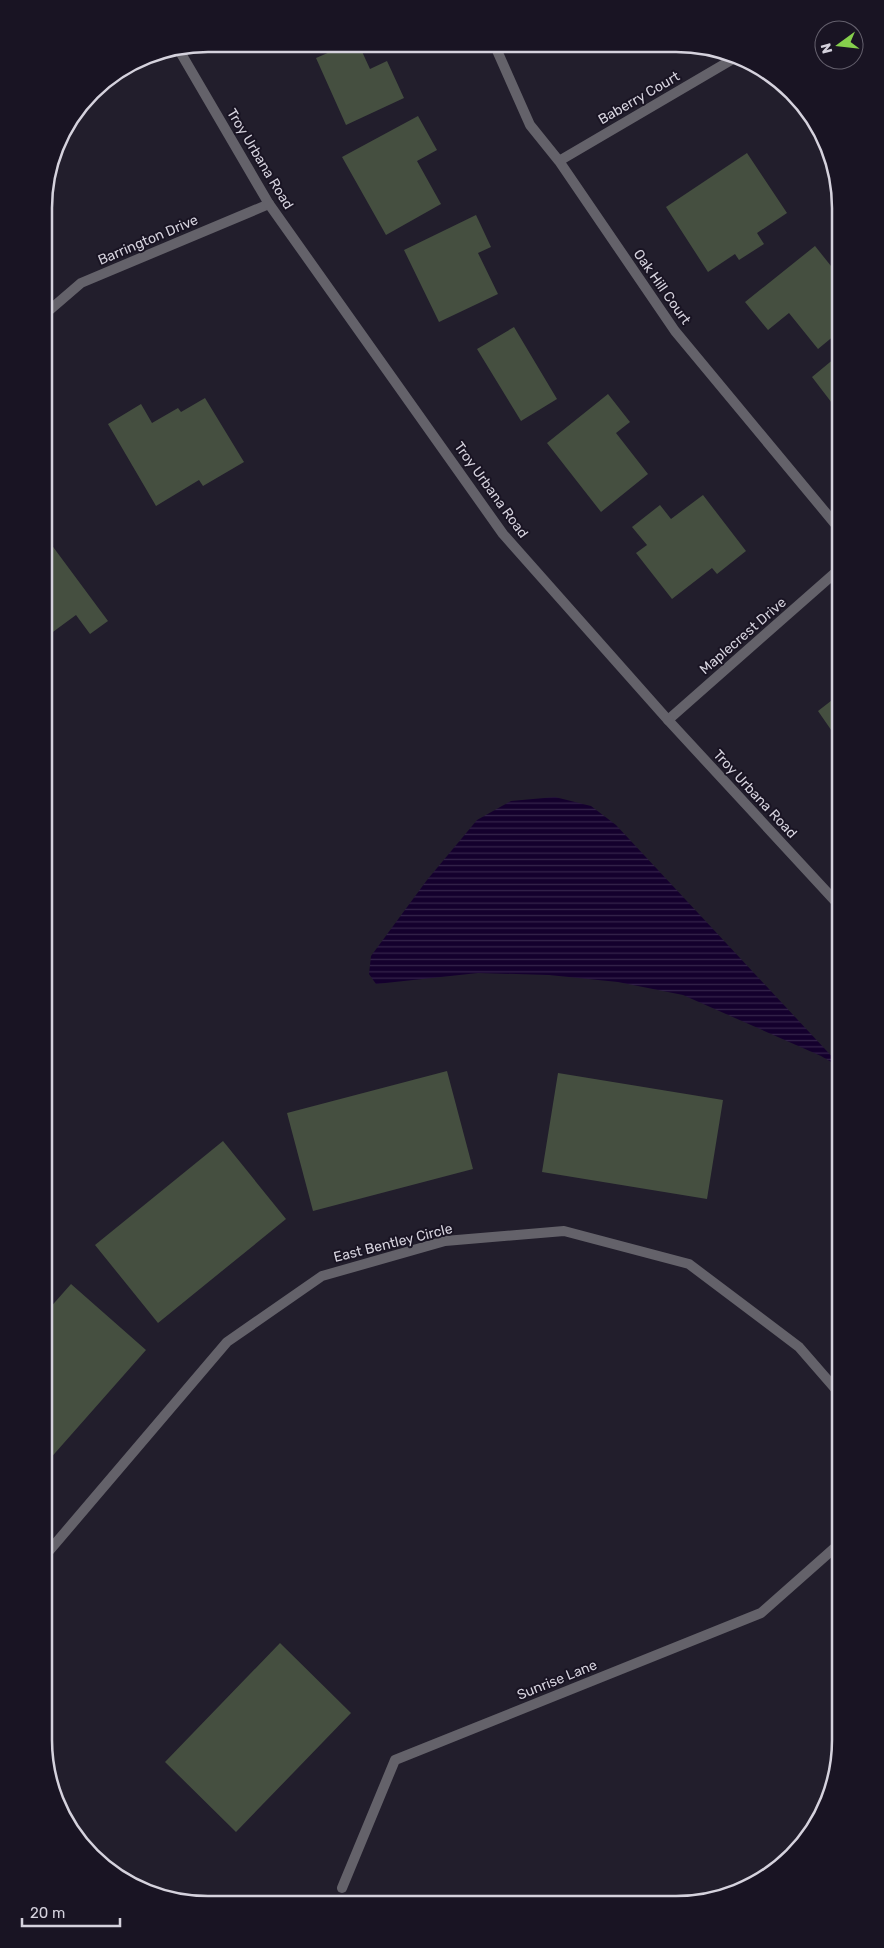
<svg xmlns="http://www.w3.org/2000/svg" width="884" height="1948" viewBox="0 0 884 1948" font-family="Rubik,sans-serif">
  <style>
    .water { fill: url(#water-rules) }
    .building { fill: #454f40 }
    .lines { fill: none; stroke-linecap: round; stroke-linejoin: round }
    .minor { stroke: #64626a; stroke-width: 10 }
    .tertiary { stroke: #64626a; stroke-width: 10 }
    .labels { text-anchor: middle; dominant-baseline: central; stroke-width: 4; stroke-linejoin: round; paint-order: stroke }
    .street-label { font-size: 14px; fill: #d5d2dd; stroke: #191423 }
    .rim { fill: none; stroke: #d5d2dd; stroke-width: 2.5 }
  </style>
  <defs>
    <pattern id="water-rules" width="6" height="5" patternUnits="userSpaceOnUse" patternTransform="scale(1.25)"><rect width="6" height="5" fill="#14002d"/><path d="M0 2.5h6" fill="none" stroke="#35244b"/></pattern>
  </defs>
  <rect width="100%" height="100%" fill="#221e2c"/>
  <path class="water" d="M555,797L591,806L616,825L838,1063V1066L821,1056L683,995L618,982L549,975L478,973L376,984L369,974L371,956L427,880L477,820L511,801Z"/>
  <path class="building" d="M346,45H359L370,69L387,61L404,98L346,125L316,58Z
    M418,116L437,150L417,161L441,204L386,235L342,157Z
    M747,153L787,213L757,233L764,244L739,260L735,254L708,272L666,207Z
    M476,215L491,247L478,253L498,294L439,322L404,250Z
    M815,246L835,271V335L818,349L789,313L768,330L745,302Z
    M514,327L557,399L521,421L477,349Z
    M835,358V407L812,377Z
    M608,394L630,422L616,433L648,474L601,512L547,443Z
    M205,398L244,462L203,486L199,480L156,506L108,424L141,404L152,423L178,408L181,412Z
    M703,495L746,551L717,574L712,568L672,599L636,553L647,545L632,527L660,505L671,519Z
    M45,536L108,621L90,634L76,615L46,637Z
    M836,697V737L818,711Z
    M447,1071L473,1169L313,1211L287,1113Z
    M558,1073L723,1100L707,1199L542,1172Z
    M223,1141L286,1219L158,1323L95,1245Z
    M71,1284L146,1350L48,1461V1310Z
    M280,1643L351,1713L236,1832L165,1762Z"/>
  <g class="lines">
    <path class="minor" d="M495,46L530,125L559,161L675,331L836,525
      M559,161L733,59
      M45,314L81,283L269,204
      M668,720L836,572
      M49,1551L227,1342L322,1276L445,1241L564,1231L689,1264L799,1347L839,1393
      M342,1888L395,1760L761,1613L839,1544"/>
    <path class="tertiary" d="M179,50L269,204L503,534L668,720L837,903"/>
  </g>
  <g class="labels">
    <g class="street-label">
      <text transform="translate(639 98) rotate(-30)">Baberry Court</text>
      <text transform="translate(260 159) rotate(59)">Troy Urbana Road</text>
      <text transform="translate(148 240) rotate(-23)">Barrington Drive</text>
      <text transform="translate(662 287) rotate(55)">Oak Hill Court</text>
      <text transform="translate(491 490) rotate(54)">Troy Urbana Road</text>
      <text transform="translate(743 636) rotate(-41)">Maplecrest Drive</text>
      <text transform="translate(755 794) rotate(47)">Troy Urbana Road</text>
      <text transform="translate(393 1243) rotate(-14)">East Bentley Circle</text>
      <text transform="translate(557 1680) rotate(-22)">Sunrise Lane</text>
    </g>
  </g>
  <path d="M0 0H884V1948H0ZM208 52H676A156 156 0 0 1 832 208V1740A156 156 0 0 1 676 1896H208A156 156 0 0 1 52 1740V208A156 156 0 0 1 208 52Z" fill="#191423" fill-rule="evenodd"/>
  <path class="rim" d="M208 52H676A156 156 0 0 1 832 208V1740A156 156 0 0 1 676 1896H208A156 156 0 0 1 52 1740V208A156 156 0 0 1 208 52Z"/>
  <g transform="translate(839 45) rotate(255)"><circle r="24" fill="#191423" stroke="#64606d"/>
  <path d="M0-4L9 19L0 12L-9 19Z" fill="#85cf4c"/>
  <text y="-8" font-size="14" font-weight="bold" text-anchor="middle" fill="#d5d2dd">N</text>
  </g>
  <path d="M22 1918v8h98v-8" fill="none" stroke="#d5d2dd" stroke-width="2.5"/>
  <text x="30" y="1918" font-size="15" fill="#d5d2dd" stroke="#191423" stroke-width="4" paint-order="stroke">20 m</text>
</svg>
